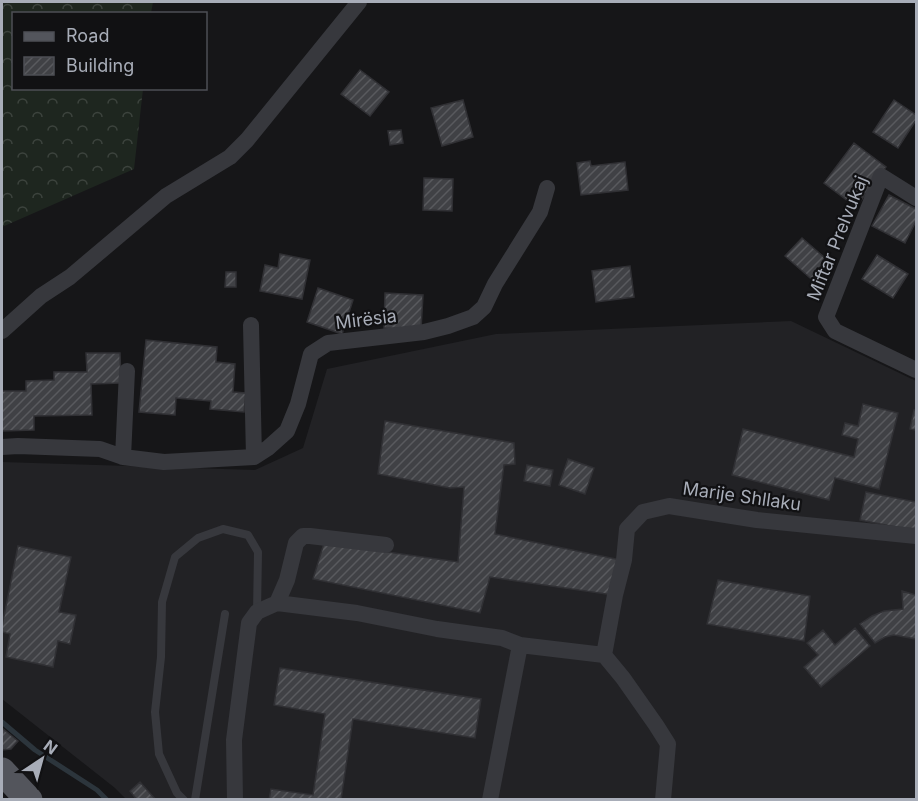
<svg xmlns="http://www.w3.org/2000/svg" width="918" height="801" viewBox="0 0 918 801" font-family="Inter,sans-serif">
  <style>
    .built { fill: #222225 }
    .forest { fill: url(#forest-crowns) }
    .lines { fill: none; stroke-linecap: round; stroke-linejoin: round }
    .stream { stroke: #2c353c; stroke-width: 5 }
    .building { fill: url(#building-hatch); stroke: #303034; stroke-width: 1.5 }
    .service { stroke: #37383d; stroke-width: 8 }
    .minor { stroke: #37383d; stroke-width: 16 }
    .primary { stroke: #53555c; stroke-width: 27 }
    .labels { text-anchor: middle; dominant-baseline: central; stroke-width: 4.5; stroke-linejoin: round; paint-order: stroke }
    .street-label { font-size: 18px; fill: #a8adb8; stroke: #111113 }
  </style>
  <defs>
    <pattern id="forest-crowns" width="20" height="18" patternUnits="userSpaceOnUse" patternTransform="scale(1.5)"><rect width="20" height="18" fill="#1e261f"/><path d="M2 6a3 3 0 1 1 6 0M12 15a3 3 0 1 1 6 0" fill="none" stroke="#3c433d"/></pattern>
    <pattern id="building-hatch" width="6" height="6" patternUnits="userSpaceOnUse" patternTransform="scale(1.5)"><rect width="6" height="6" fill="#404145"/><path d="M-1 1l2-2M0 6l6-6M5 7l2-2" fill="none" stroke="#595a5e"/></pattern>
  </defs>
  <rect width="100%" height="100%" fill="#161618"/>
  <path class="built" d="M791,321L916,381V799H126L115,788L2,699V462L255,470L303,448L327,369L496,334Z"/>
  <path class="forest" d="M2,2H153L151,13L14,14V88L143,89L134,169L2,227Z"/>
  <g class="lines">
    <path class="stream" d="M2,722L35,750L97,790L107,800"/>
  </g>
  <path class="building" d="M360,70L389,92L370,116L341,94Z
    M463,100L473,137L442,146L431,108Z
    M894,100L916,115V120L898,148L873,132Z
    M401,130L403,143L390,145L388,131Z
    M854,143L886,167L856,207L824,183Z
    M590,161L591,166L625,162L628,190L581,195L577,163Z
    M424,178L453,179L452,211L423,210Z
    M889,195L916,209V221L905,243L872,226Z
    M802,238L833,265L817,284L785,256Z
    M280,254L310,260L302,299L260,291L265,265L278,268Z
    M877,255L908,274L893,298L862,279Z
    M630,266L634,297L596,302L592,271Z
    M226,272H236V287H225Z
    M318,288L353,300L342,334L307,322Z
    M385,293L423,295L421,329L384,328Z
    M146,340L217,347L216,362L235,364L233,392L246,393L244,412L210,409L211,401L176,398L175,415L139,412Z
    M86,353H120L121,383L91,384L92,415L34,416V430L2,431V391H26V381L54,380V372H87Z
    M863,404L898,413L879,489L835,478L829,500L732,475L743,429L854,457L858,439L842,435L845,423L858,426Z
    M914,410H916V430L910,429Z
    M385,421L514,443L515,464L504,465L495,534L621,560L613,595L490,577L480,613L313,579L324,543L458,562L464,487L450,488L378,474Z
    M568,459L594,468L585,494L559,485Z
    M527,465L553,470L550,486L524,481Z
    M866,492L916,502V531L860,520Z
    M18,546L71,557L59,612L76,615L70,644L58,641L53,667L6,657L10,634L2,632V626Z
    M718,580L810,596L804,641L707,624Z
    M902,591L916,595V639L894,635L885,637L875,643L860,624L872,616L884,611L903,609Z
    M855,628L870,646L821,687L804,667L818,655L807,643L823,630L835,645Z
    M280,668L481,699L475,738L353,719L341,800H269L271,789L313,795L325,714L274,705Z
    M2,728L18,741L11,749L2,750Z
    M140,782L156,800H137L130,791Z"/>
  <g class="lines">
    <path class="service" d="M184,800L177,793L159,754L155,712L161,657L162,602L175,557L198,538L223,529L248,535L258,552L257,612
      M195,800L225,614"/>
    <path class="minor" d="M916,198L881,176L826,317L835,331L916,370
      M251,325L254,457
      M2,331L41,296L70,277L166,196L230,157L247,140L359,2
      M2,447L18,446L100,449L123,457L164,462L254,457L268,448L287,431L298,404L311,354L328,343L424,332L448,326L473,317L484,307L495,284L540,212L547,188
      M123,457L127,371
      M277,603L287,580L296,543L303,536H310L386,545
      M520,645L604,655L623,678L656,725L668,744L663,800
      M604,655L615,595L624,560L627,529L643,512L669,506L757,520L916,536
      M235,800L234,740L249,623L257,612L277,603L357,613L437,629L502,638L520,645L490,800"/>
    <path class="primary" d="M2,771L29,800"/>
  </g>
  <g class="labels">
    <g class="street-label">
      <text transform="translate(837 238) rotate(-68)">Miftar Prelvukaj</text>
      <text transform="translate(366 319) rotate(-7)">Mirësia</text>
      <text transform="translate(742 496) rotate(8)">Marije Shllaku</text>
    </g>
  </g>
  <rect width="918" height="801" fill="none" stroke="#a8adb8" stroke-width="6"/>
  <rect x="12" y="12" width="195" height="78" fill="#111113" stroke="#4d4f55" stroke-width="1.5"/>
  <rect x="24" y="32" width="30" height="9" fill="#53555c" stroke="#4d4f55" stroke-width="1.5"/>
  <text x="66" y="42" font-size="18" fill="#a8adb8">Road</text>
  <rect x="24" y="57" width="30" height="18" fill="url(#building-hatch)" stroke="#4d4f55" stroke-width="1.5"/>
  <text x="66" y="72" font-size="18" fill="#a8adb8">Building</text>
  <g transform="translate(42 759) rotate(36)" stroke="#111113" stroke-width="4.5" paint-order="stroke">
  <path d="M0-4.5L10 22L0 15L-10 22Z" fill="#a8adb8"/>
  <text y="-9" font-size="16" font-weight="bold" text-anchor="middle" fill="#a8adb8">N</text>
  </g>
</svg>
